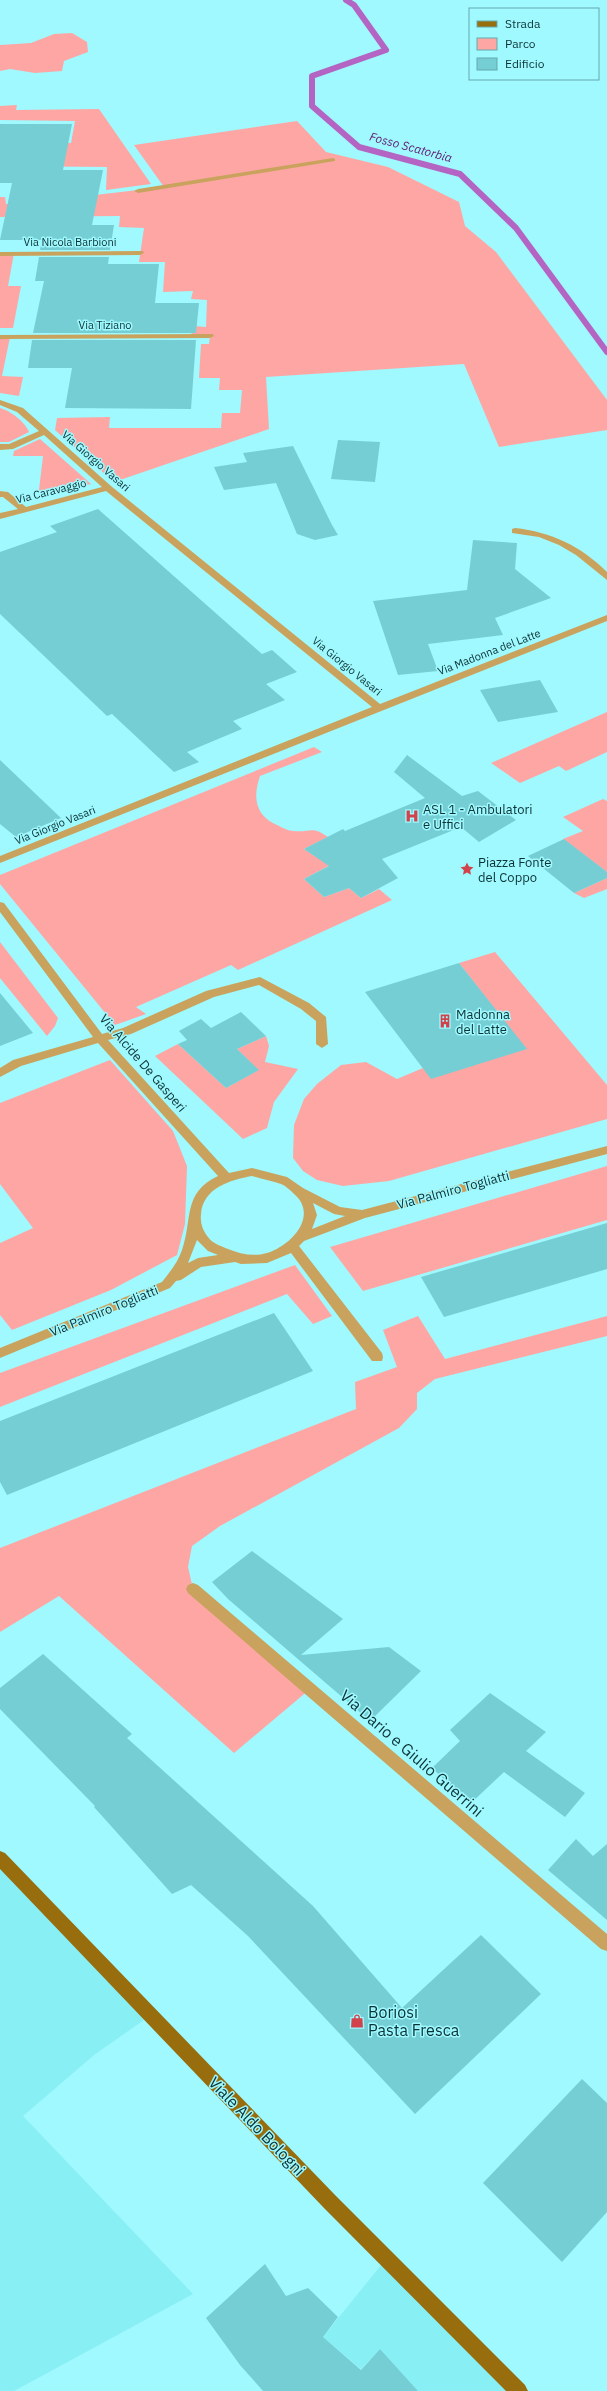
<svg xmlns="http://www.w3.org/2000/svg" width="607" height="2391" viewBox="0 0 607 2391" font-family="'IBM Plex Sans',sans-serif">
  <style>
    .built { fill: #88eff5 }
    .green { fill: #fea6a4 }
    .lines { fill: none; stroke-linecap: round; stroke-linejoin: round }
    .stream { stroke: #b464c3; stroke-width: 6 }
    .building { fill: #75ced4 }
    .minor { fill: #c9a35d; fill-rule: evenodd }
    .major { fill: #976d0d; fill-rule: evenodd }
    .labels { text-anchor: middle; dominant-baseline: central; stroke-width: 3; stroke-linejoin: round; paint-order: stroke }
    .far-street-label { font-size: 11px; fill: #0b3235; stroke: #9ff9fe }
    .far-water-label { font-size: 12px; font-style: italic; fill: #61156f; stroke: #9ff9fe }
    .poi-label { font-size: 13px; fill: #0b3235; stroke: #9ff9fe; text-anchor: start }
    .street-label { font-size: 13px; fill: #0b3235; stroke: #9ff9fe }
    .near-street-label { font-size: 16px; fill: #0b3235; stroke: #9ff9fe }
    .near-poi-label { font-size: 16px; fill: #0b3235; stroke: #9ff9fe; text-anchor: start }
  </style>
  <rect width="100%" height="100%" fill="#9ff9fe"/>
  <path class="built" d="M0,1858L151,2015L94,2055L23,2116L193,2294L14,2391H0Z
    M386,2259L519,2391H418L380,2349L361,2369L323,2337Z"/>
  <path class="green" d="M72,33L87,42L88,52L64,61L62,71L35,73L10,69L0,71V45L31,43L54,34Z
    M17,105L16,110L99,109L151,184L106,190L107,167L0,166L63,143H71L75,121L0,120V106Z
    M297,121L326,152L388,167L459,202L465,226L496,252L607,400V430L499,447L464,364L266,377L269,429L114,482L55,430L57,418L110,417L109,428H221L222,413H240L242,390H219L220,378H199L201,344H209L210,336H191L193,326L206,327L207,300L191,299L193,291L163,292L165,262H139L144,228L119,227L120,216L0,217V197H5L6,204H93L95,195L164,187L134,145Z
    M14,253L8,286H21L13,328H0V254Z
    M0,337H10L2,376L23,377L19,396L0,393Z
    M0,408C11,411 25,422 29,432L9,442H0Z
    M40,439L91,484L42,497L39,490L43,456H13L14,451Z
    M607,712V752L566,771L559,766L520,783L491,763Z
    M314,747L322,752L260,776C252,799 256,817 279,826C283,828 289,831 293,831C311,833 311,825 328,837L304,849L316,857L338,861L304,879L324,897L349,888L361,898L379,889L392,900L238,970L231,965L136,1007L146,1014L115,1025L0,884V875Z
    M603,799L607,801V872L563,839L583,831L563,817Z
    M607,878V889L584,898L574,893Z
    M0,942L58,1018L55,1026L47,1036L0,978Z
    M495,952L607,1085V1119L389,1181L343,1186L317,1180L303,1171L293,1158L294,1125L304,1099L317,1084L341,1065L366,1062L397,1079L423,1068L526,1049L459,963Z
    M266,1036L269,1046L265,1062L298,1069L274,1102L267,1128L243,1139L155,1056L178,1044L226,1088L258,1070L237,1049Z
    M110,1060L173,1131L187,1166L185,1224L177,1255L111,1290L12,1330L0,1315V1243L33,1228L0,1184V1103Z
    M607,1166V1220L363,1291L330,1247Z
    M295,1265L332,1316L313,1324L287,1294L0,1407V1373Z
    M418,1316L445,1359L607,1316V1336L435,1379L417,1393V1409L399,1428L220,1526L192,1546L188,1567L193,1589L310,1689L234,1753L59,1596L0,1632V1548L356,1409L355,1382L397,1367L383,1330Z"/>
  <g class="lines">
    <path class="stream" d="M346,0L354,5L386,50L312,76V106L359,147L460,174L516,228L607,352"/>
  </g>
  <path class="building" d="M0,124H72L63,170H103L92,225H114L110,250H40L42,240H0L12,183H0Z
    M39,257H109L108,264H159L155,303H199L196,333H33L44,281H35Z
    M32,340H196L191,409L65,408L72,368H28Z
    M338,440L380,442L375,482L331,479Z
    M293,446L332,525L338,535L315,540L297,534L276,483L224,490L214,467L247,462L243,453Z
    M98,509L262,654L272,650L297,672L266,684L285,700L233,721L242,729L187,752L199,762L174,772L112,714L107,716L0,614V552L57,532L50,526Z
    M473,540L517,543L515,569L551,598L495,618L503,635L428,644L438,671L398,675L373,601L467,590Z
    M540,680L558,712L498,722L480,690Z
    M407,755L462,796L478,791L516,820L479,842L461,827L382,859L398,878L361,898L349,888L324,897L304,879L329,866L304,849L343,829L345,831L425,798L394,772Z
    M0,760L61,818L16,837L0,824Z
    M564,839L607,872V878L574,893L528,856Z
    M459,963L527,1049L431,1079L365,992Z
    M0,993L33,1033L0,1046Z
    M241,1012L266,1036L237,1049L259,1070L226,1088L178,1044L187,1040L179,1031L201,1019L211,1028Z
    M607,1223V1269L444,1317L421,1277Z
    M274,1313L313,1371L7,1495L0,1482V1421Z
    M252,1551L343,1619L301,1655L389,1647L421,1671L370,1721L228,1599L212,1582Z
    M43,1654L132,1734L127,1738L313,1906L402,2008L481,1935L541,1994L415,2114L248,1936L191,1885L172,1894L94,1807L95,1806L0,1709V1688Z
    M490,1693L546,1732L526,1751L585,1793L565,1817L504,1772L470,1804L432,1768L460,1741L450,1730Z
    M576,1839L593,1856L607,1844V1920L548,1870Z
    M582,2079L607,2103V2212L562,2262L483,2183Z
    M265,2264L286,2296L308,2288L338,2317L323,2337L361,2370L380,2349L418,2391H263L240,2365L206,2318Z"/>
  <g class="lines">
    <path class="minor" d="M333,158L335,159V161L138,193L134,191L138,189Z
      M143,251L144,253L140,255L0,256V252Z
      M213,334L214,336L210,338L0,339V335Z
      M0,400L23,408L111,486L380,704L607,615V621L0,863V856L372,707L106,491L0,519V513L18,509L3,497H0V491L8,492L26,507L102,487L44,435L13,449L0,450V444H9L39,431L17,412L0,405Z
      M515,528C551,532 581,546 607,572V580L576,555L559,545L539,537L512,533V529Z
      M0,902L4,903L102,1034L123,1028L206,991L260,977L309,1003L326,1017L328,1044L322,1048L316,1044V1021L301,1009L259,985L214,997L131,1034L108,1040L229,1173L252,1168L287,1177L303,1188L340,1207L362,1210L607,1146V1154L365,1218L304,1241L299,1246L382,1353L383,1357L382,1361H372L291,1253L267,1263L241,1264L235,1262L201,1267L181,1280L176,1281L170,1288L0,1358V1348L162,1282C170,1272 178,1262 182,1250C193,1219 182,1193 218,1176L98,1043L21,1066L0,1077V1068L13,1060L93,1037L0,912ZM252,1176C262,1179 272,1181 281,1184C286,1186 290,1190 293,1193C320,1215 291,1246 267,1253C254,1257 240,1254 228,1249C221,1246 213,1244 208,1237C203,1231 200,1223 201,1214C203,1188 230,1180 252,1176ZM313,1203L334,1214L345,1216L312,1229L317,1215ZM197,1240L208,1251L218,1255L198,1258L188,1263Z
      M193,1583L198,1585L607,1934V1951L601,1949L188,1593L186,1589L188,1585Z"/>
    <path class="major" d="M0,1851L5,1853L336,2196L525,2385L528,2391H506L324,2208L0,1869Z"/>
  </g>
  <defs>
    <g id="hospital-bare" transform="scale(1.08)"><path d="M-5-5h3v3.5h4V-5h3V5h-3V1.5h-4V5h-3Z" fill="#d2424b" stroke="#9ff9fe" stroke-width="2.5" paint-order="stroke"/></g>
    <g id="sight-bare" transform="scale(1.08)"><path d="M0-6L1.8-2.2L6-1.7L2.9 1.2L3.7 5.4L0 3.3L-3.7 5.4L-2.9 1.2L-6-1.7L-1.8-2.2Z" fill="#d2424b" stroke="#9ff9fe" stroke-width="2.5" paint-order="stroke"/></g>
    <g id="building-bare" transform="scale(1.08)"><path d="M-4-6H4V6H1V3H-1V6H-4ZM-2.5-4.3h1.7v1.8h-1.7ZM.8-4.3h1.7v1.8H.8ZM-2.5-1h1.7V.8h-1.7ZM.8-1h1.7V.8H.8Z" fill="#d2424b" stroke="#9ff9fe" stroke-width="2.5" paint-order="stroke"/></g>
    <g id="shop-bare" transform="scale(1.08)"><path d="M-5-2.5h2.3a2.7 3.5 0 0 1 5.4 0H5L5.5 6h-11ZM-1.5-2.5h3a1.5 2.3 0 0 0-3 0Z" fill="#d2424b" stroke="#9ff9fe" stroke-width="2.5" paint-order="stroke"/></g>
  </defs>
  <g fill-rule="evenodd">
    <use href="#hospital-bare" x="412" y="816"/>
    <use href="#sight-bare" x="467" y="869"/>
    <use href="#building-bare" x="445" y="1021"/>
    <use href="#shop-bare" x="357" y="2021"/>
  </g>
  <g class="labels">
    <g class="far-street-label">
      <text x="70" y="242">Via Nicola Barbioni</text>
      <text x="105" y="325">Via Tiziano</text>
      <text transform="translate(96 461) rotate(41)">Via Giorgio Vasari</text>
      <text transform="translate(51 491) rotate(-14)">Via Caravaggio</text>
      <text transform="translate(489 652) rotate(-21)">Via Madonna del Latte</text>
      <text transform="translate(347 666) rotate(39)">Via Giorgio Vasari</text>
      <text transform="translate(55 825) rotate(-22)">Via Giorgio Vasari</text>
    </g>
    <g class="far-water-label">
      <text transform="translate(411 147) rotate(15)">Fosso Scatorbia</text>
    </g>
    <g class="poi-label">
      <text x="423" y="809">ASL 1 - Ambulatori<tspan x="423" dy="15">e Uffici</tspan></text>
      <text x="478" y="862">Piazza Fonte<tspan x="478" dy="15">del Coppo</tspan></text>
      <text x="456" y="1014">Madonna<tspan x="456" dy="15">del Latte</tspan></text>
    </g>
    <g class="street-label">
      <text transform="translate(143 1063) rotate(49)">Via Alcide De Gasperi</text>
      <text transform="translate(453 1190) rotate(-15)">Via Palmiro Togliatti</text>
      <text transform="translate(104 1311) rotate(-22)">Via Palmiro Togliatti</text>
    </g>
    <g class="near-street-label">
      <text transform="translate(412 1753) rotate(41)">Via Dario e Giulio Guerrini</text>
      <text transform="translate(257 2126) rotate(46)">Viale Aldo Bologni</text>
    </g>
    <g class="near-poi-label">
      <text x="368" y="2012">Boriosi<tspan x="368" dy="18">Pasta Fresca</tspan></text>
    </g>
  </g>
  <rect x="469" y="8" width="130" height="72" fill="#9ff9fe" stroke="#64a9ae"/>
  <rect x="477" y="21" width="20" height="6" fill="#976d0d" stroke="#64a9ae"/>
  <text x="505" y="28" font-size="12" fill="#0b3235">Strada</text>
  <rect x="477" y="38" width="20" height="12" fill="#fea6a4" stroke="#64a9ae"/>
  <text x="505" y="48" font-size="12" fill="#0b3235">Parco</text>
  <rect x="477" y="58" width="20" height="12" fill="#75ced4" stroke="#64a9ae"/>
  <text x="505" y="68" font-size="12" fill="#0b3235">Edificio</text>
</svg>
